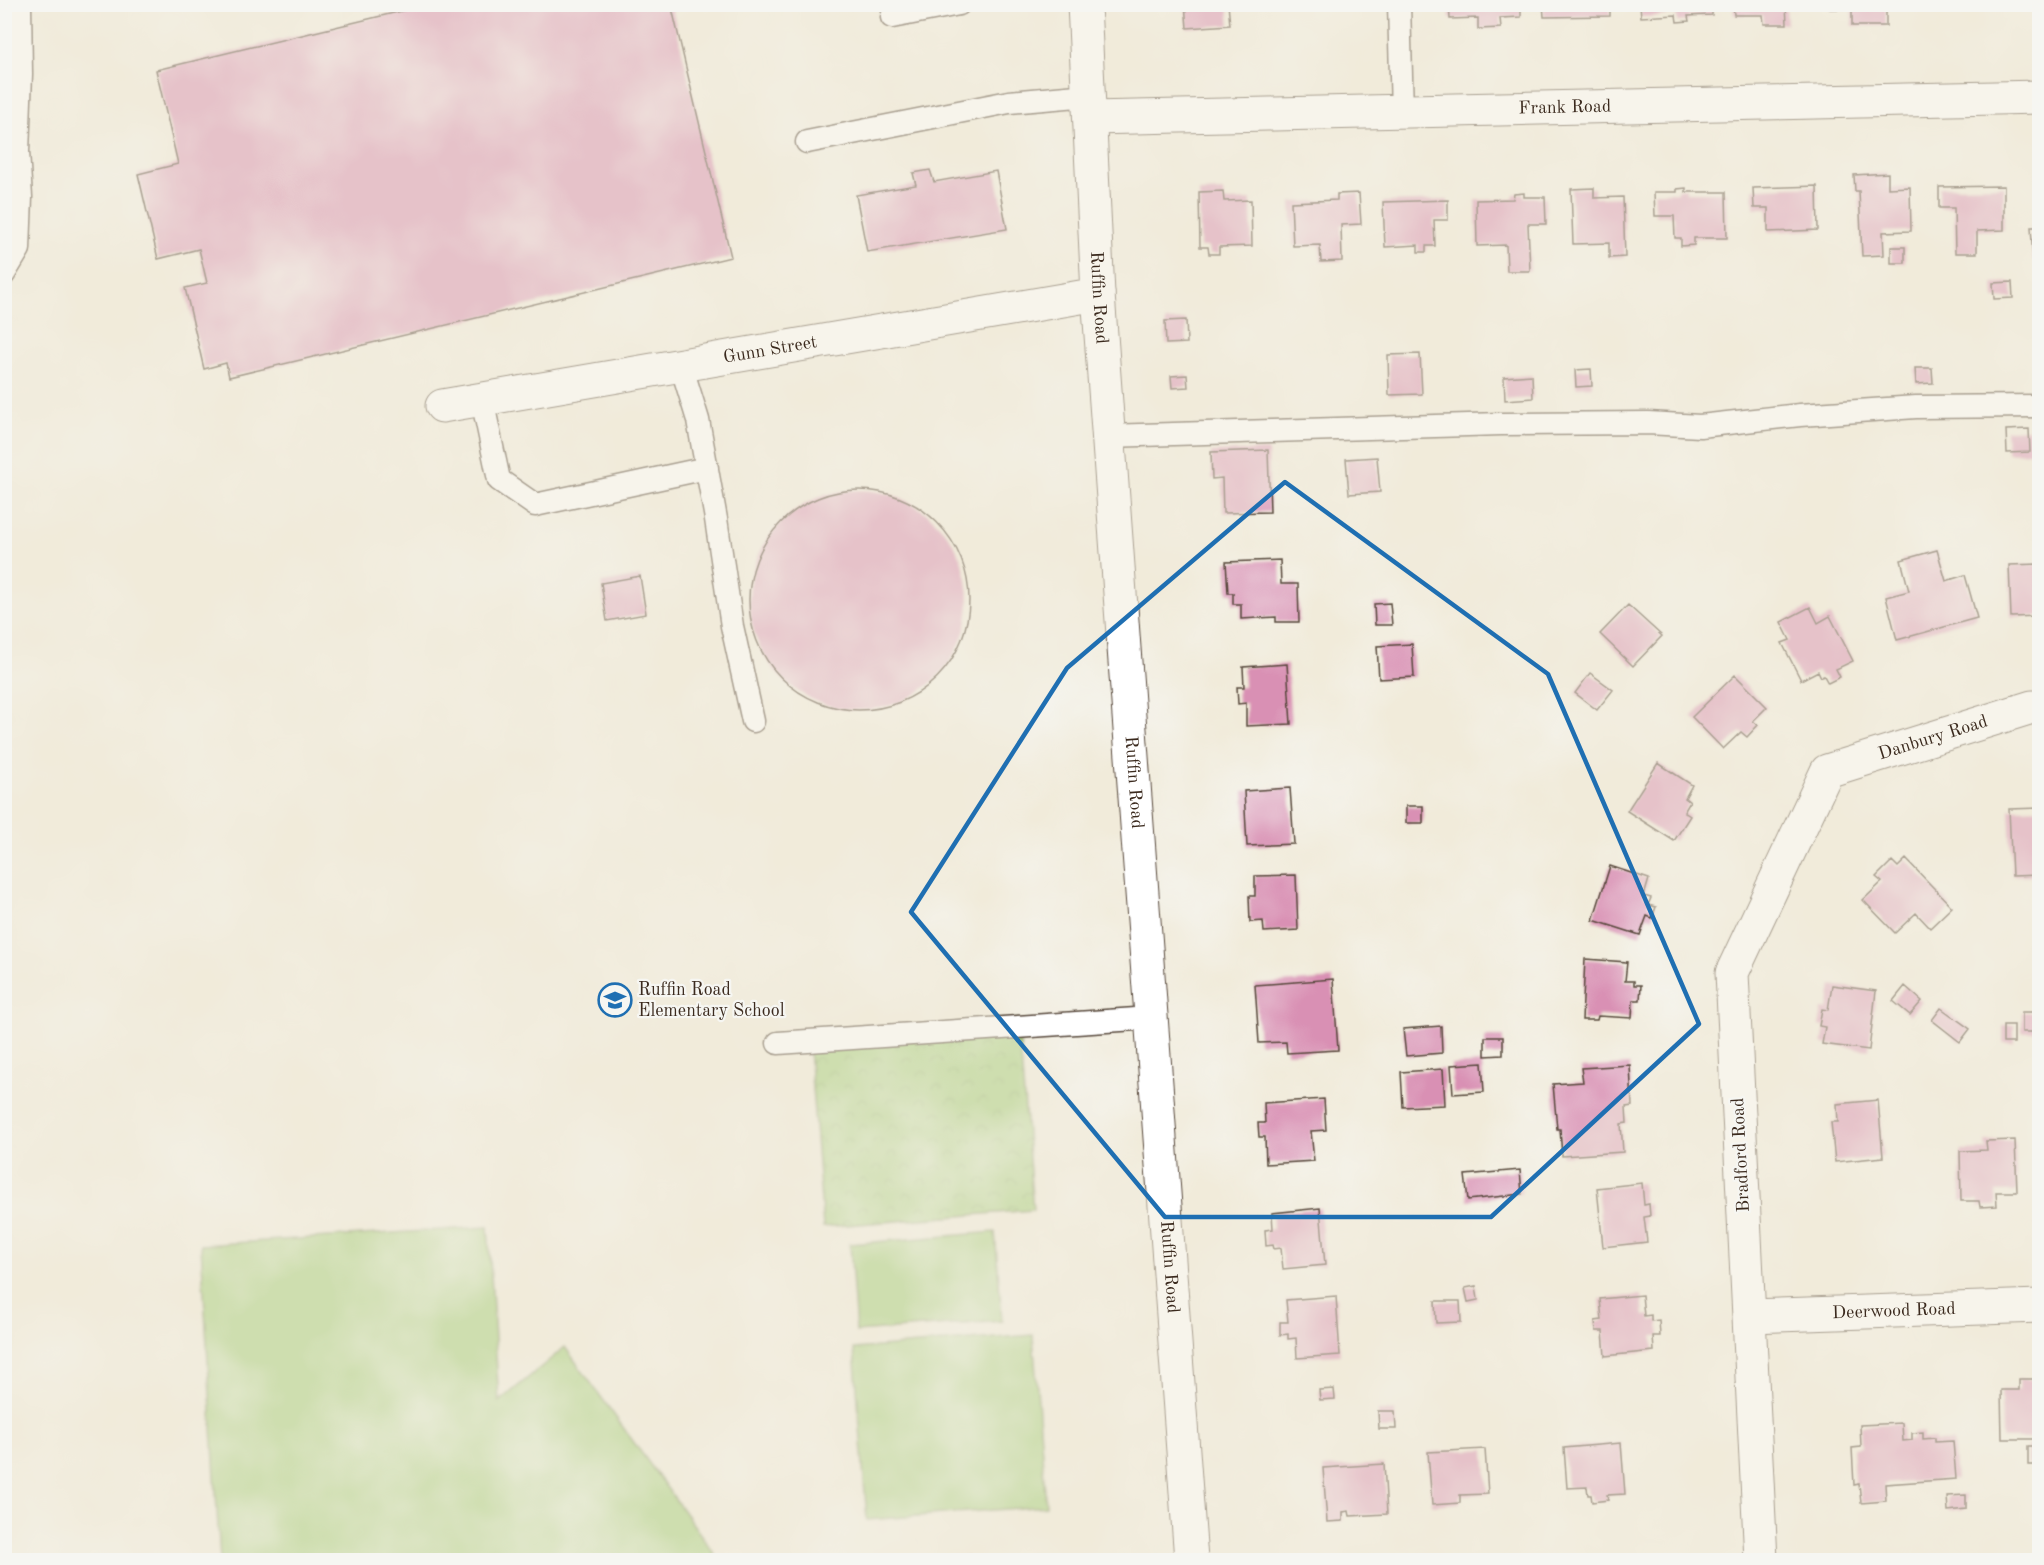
<svg xmlns="http://www.w3.org/2000/svg" width="2044" height="1565" viewBox="0 0 2044 1565" font-family="'Old Standard TT',serif">
  <style>
    .grass { fill: #a4ce7a; stroke: #707c4c; stroke-width: 1.5 }
    .park { fill: url(#park-crowns); stroke: #707c4c; stroke-width: 1.5 }
    .building { fill: #d990b4 }
    .lines { fill: none; stroke-linecap: round; stroke-linejoin: round }
    .service-casing { stroke: #56473a; stroke-width: 25 }
    .minor-casing { stroke: #56473a; stroke-width: 35 }
    .tertiary-casing { stroke: #56473a; stroke-width: 35 }
    .service { stroke: #fff; stroke-width: 22 }
    .minor { stroke: #fff; stroke-width: 33 }
    .tertiary { stroke: #fff; stroke-width: 33 }
    .marked { fill: none; stroke: #1f6fb2; stroke-width: 4.5; stroke-linejoin: round }
    .labels { text-anchor: middle; dominant-baseline: central; stroke-width: 4.5; stroke-linejoin: round; paint-order: stroke }
    .street-label { font-size: 18px; fill: #3b2a1e; stroke: #f6f6f2 }
    .poi-label { font-size: 18px; fill: #3b2a1e; stroke: #f6f6f2; text-anchor: start }
  </style>
  <defs>
    <pattern id="park-crowns" width="20" height="18" patternUnits="userSpaceOnUse" patternTransform="scale(1.5)"><rect width="20" height="18" fill="#a4ce7a"/><path d="M2 6a3 3 0 1 1 6 0M12 15a3 3 0 1 1 6 0" fill="none" stroke="#8eb169"/></pattern>
  </defs>
  <rect width="100%" height="100%" fill="#f6f6f2"/>
  <filter id="ink" filterUnits="userSpaceOnUse"><feTurbulence type="fractalNoise" baseFrequency=".0167" numOctaves="2"/><feDisplacementMap in="SourceGraphic" scale="12" xChannelSelector="R" yChannelSelector="G"/><feConvolveMatrix kernelMatrix="1 2 1 2 8 2 1 2 1" color-interpolation-filters="sRGB"/></filter>
  <filter id="wash" filterUnits="userSpaceOnUse"><feTurbulence type="fractalNoise" baseFrequency=".008" numOctaves="4" result="noise"/><feDisplacementMap in="SourceGraphic" scale="24" xChannelSelector="R" yChannelSelector="G"/><feGaussianBlur stdDeviation="1.35" result="paint"/><feColorMatrix in="noise" values="0 0 0 0 0 0 0 0 0 0 0 0 0 0 0 0 0 1.4 0 .05"/><feComposite in="paint" operator="in"/></filter>
  <g filter="url(#wash)">
    <rect width="100%" height="100%" fill="#f1ebda"/>
    <path class="grass" d="M488,1227L499,1402L565,1347L719,1560H220L201,1245Z
      M995,1232L1002,1321L856,1332L850,1244Z
      M1033,1335L1046,1506L867,1520L854,1349Z"/>
    <path class="park" d="M1018,1019L1033,1210L823,1227L808,1036Z"/>
    <g id="blocks">
      <path class="building" d="M431,4H671L731,257L229,377L226,363L204,369L185,288L207,283L199,249L158,259L138,174L178,164L156,70Z
        M1185,4H1228L1230,25L1187,28Z
        M1449,4H1521V17L1500,18L1501,28L1478,29V18L1450,19Z
        M1543,4H1610V16L1544,17Z
        M1640,4H1712V15L1688,16L1689,21L1677,22L1676,15L1641,17Z
        M1733,4H1786L1787,24H1764L1763,15H1734Z
        M1830,4H1902V8H1886V26H1852V9H1830Z
        M930,170L934,182L996,171L1007,229L867,252L856,195L916,185L913,173Z
        M1888,173V188L1910,187L1911,231L1883,232L1884,255L1862,256L1859,191H1855L1854,175Z
        M1817,186L1818,230L1768,232V208H1754L1753,188Z
        M2004,186V230L1977,231V253H1955L1954,208H1939V187Z
        M1594,188V198L1623,197L1625,257L1609,258V243L1573,244L1571,189Z
        M1686,188V192H1726L1727,238H1694V245L1681,246V238H1675L1674,216H1655L1654,192H1677V189Z
        M1223,191L1224,201L1251,200L1252,246L1219,247V254H1209L1208,247H1200L1199,192Z
        M1359,193L1361,224L1341,225L1342,261L1321,262L1320,245L1293,246L1291,202L1337,200V194Z
        M1524,193V197H1545L1546,224H1528L1530,271H1507L1506,245L1477,246L1476,200L1513,199L1514,194Z
        M1448,200V220H1434L1435,246H1426V252H1418V245L1385,247L1383,202Z
        M2031,227H2040V259L2033,260Z
        M1891,247H1905V263H1891Z
        M2012,282L2013,298L1994,299L1993,283Z
        M1186,320L1187,343L1166,344L1165,321Z
        M1420,354L1422,394L1389,395L1388,355Z
        M1915,368H1932L1933,383L1916,384Z
        M1591,369L1592,386L1576,387L1575,370Z
        M1187,375L1188,387L1172,388L1171,376Z
        M1532,375L1533,398L1505,400L1504,377Z
        M2029,429L2030,452L2007,453L2006,430Z
        M1268,450L1270,512L1223,513L1222,478L1212,479L1211,452Z
        M1377,457L1380,492L1349,494L1346,459Z
        M749 600a110 110 0 1 1 220 0a110 110 0 1 1-220 0Z
        M1937,550L1946,581L1965,575L1977,618L1897,640L1886,597L1909,591L1901,560Z
        M1280,560L1281,584H1298L1299,622H1276V617L1241,619V604H1233V593H1228L1226,562Z
        M2040,564V616L2011,617L2009,565Z
        M640,576L646,614L607,621L601,583Z
        M1390,603L1392,625H1375L1374,604Z
        M1628,605L1662,636L1633,666L1600,634Z
        M1810,607L1818,623L1830,616L1853,661L1836,669L1840,677L1828,683L1824,676L1821,677L1818,671L1801,680L1782,643L1790,640L1781,622Z
        M1412,644L1414,677L1379,679L1377,646Z
        M1287,664L1291,724L1246,726V703L1238,704L1237,687H1244L1243,667Z
        M1590,673L1613,690L1597,710L1575,693Z
        M1735,675L1767,707L1753,721L1758,725L1747,737L1741,732L1723,749L1692,717Z
        M1658,763L1692,785L1685,798L1690,802L1684,812L1690,816L1674,841L1627,811Z
        M1290,788L1294,844L1247,846L1244,791Z
        M1406,806H1423V823H1406Z
        M2040,808V875L2012,876L2009,809Z
        M1906,859L1952,907L1930,928L1916,913L1895,933L1863,900L1882,882L1876,877L1892,861L1898,867Z
        M1610,866L1649,879L1644,896L1651,898L1648,905L1656,907L1652,918L1647,916L1640,935L1593,920Z
        M1296,875L1298,930L1264,932L1263,921L1250,922L1249,896H1255V876Z
        M1585,959L1627,962L1625,981H1634V985H1641L1640,1000H1633L1632,1018L1598,1016L1597,1020H1582Z
        M1333,979L1338,1050L1287,1053L1286,1042L1259,1043L1255,985Z
        M1832,985L1876,991L1869,1050L1822,1044L1825,1027L1819,1026L1822,1009L1828,1010Z
        M1905,986L1922,1001L1910,1015L1893,1001Z
        M1941,1008L1970,1029L1960,1042L1932,1020Z
        M2022,1012H2040V1032H2022Z
        M2003,1025H2014V1043H2003Z
        M1441,1026L1442,1053L1406,1056L1403,1029Z
        M1485,1037H1503V1055L1485,1056Z
        M1482,1063L1484,1092L1453,1094L1451,1065Z
        M1630,1065L1632,1106L1626,1107L1627,1123L1621,1124L1623,1152L1562,1156L1560,1129H1557L1553,1084L1583,1082L1581,1068Z
        M1443,1069L1445,1105L1403,1107L1401,1072Z
        M1324,1099L1326,1130L1311,1131L1314,1161L1266,1164L1265,1137H1259L1258,1123H1265L1264,1103Z
        M1878,1100L1883,1157L1835,1162L1831,1122H1838L1837,1104Z
        M2015,1140L2017,1192H1996L1997,1206L1980,1207L1979,1201H1961L1960,1151L1987,1150L1986,1141Z
        M1520,1170L1522,1194L1468,1200L1465,1175Z
        M1642,1183L1644,1205L1649,1204L1650,1216L1644,1217L1647,1242L1603,1247L1597,1188Z
        M1320,1208L1325,1265L1283,1269L1281,1248L1274,1249L1273,1245L1266,1246L1265,1230L1273,1229L1272,1213Z
        M1476,1286L1478,1300L1468,1302L1465,1288Z
        M1642,1295L1644,1316L1651,1315V1321L1659,1320L1660,1336H1653L1654,1351L1605,1356L1603,1331H1596L1595,1321L1602,1320L1600,1299Z
        M1336,1296L1340,1355L1297,1358L1296,1338L1288,1339V1334L1280,1335V1322H1288L1286,1300Z
        M1435,1301H1460L1461,1322L1436,1323Z
        M2019,1379H2038L2040,1439H2002L2001,1390H2019Z
        M1334,1389L1335,1399L1320,1400L1319,1390Z
        M1378,1411H1395L1396,1429H1379Z
        M1902,1423L1903,1441L1912,1440V1433L1923,1432V1439L1935,1438V1442L1953,1441L1956,1479L1885,1484L1886,1501L1861,1503L1859,1484L1854,1485L1852,1448L1861,1447L1860,1425Z
        M1621,1443L1625,1494L1607,1495L1608,1500L1592,1502L1591,1495H1588L1587,1487L1567,1488L1564,1448Z
        M2028,1446H2040V1465H2028Z
        M1485,1449L1488,1494L1460,1495V1503L1432,1505L1428,1452Z
        M1384,1464L1387,1514L1350,1516L1349,1511L1343,1512V1521L1327,1522L1323,1468Z
        M1966,1495V1509L1948,1511L1947,1496Z
        M967,1556V1560H927V1558Z"/>
    </g>
  </g>
  <g filter="url(#ink)">
    <use href="#blocks" fill-opacity="0" stroke="#56473a" stroke-width="1.5"/>
    <g class="lines">
      <g class="service-casing">
        <path id="service" d="M1399,4L1402,112
          M892,17L959,4
          M807,142L1009,102L1089,95
          M4,274L19,249L21,197L18,152L21,74L20,4
          M681,365L698,420L716,519L732,626L753,721
          M482,399L499,480L535,505L707,468
          M1108,436L1501,424L1648,423L1700,426L1800,415L1916,407L2040,406
          M778,1043L1151,1018"/>
      </g>
      <g class="minor-casing">
        <g id="minor">
          <path id="s1" d="M1091,118L2040,97"/>
          <path id="s2" d="M442,406L1098,294"/>
          <path id="s3" d="M1750,1316L2040,1306"/>
          <path id="s4" d="M1761,1560L1732,973L1827,771L2032,707H2040"/>
        </g>
      </g>
      <g class="tertiary-casing">
        <g id="tertiary">
          <path id="s5" d="M1084,4L1098,294L1191,1560"/>
        </g>
      </g>
      <use href="#service" class="service"/>
      <use href="#minor" class="minor"/>
      <use href="#tertiary" class="tertiary"/>
    </g>
  </g>
  <path d="M0 0H2044V1565H0ZM1285,482L1548,674L1699,1024L1491,1217H1165L911,912L1067,668Z" fill="#f1ebda" fill-opacity=".55" fill-rule="evenodd"/>
  <path class="marked" d="M1285,482L1548,674L1699,1024L1491,1217H1165L911,912L1067,668Z"/>
  <defs>
    <g id="school-ring" transform="scale(1.725)"><circle r="9.5" fill="#f6f6f2" stroke="#1f6fb2" stroke-width="1.5"/><path d="M0-5L7-2L0 1L-7-2ZM-4 1L0 2.5L4 1V4Q0 6-4 4Z" fill="#1f6fb2"/></g>
  </defs>
  <g fill-rule="evenodd">
    <use href="#school-ring" x="615" y="1000"/>
  </g>
  <g class="labels">
    <g class="street-label">
      <text stroke="none"><textPath href="#s1" startOffset="474">Frank Road</textPath></text>
      <text stroke="none"><textPath href="#s5" startOffset="294">Ruffin Road</textPath></text>
      <text stroke="none"><textPath href="#s2" startOffset="333">Gunn Street</textPath></text>
      <text stroke="none"><textPath href="#s4" startOffset="922">Danbury Road</textPath></text>
      <text stroke="none"><textPath href="#s5" startOffset="780">Ruffin Road</textPath></text>
      <text transform="translate(1741 1155) rotate(-93)">Bradford Road</text>
      <text stroke="none"><textPath href="#s5" startOffset="1266">Ruffin Road</textPath></text>
      <text stroke="none"><textPath href="#s3" startOffset="144">Deerwood Road</textPath></text>
    </g>
    <g class="poi-label">
      <text x="638" y="990">Ruffin Road<tspan x="638" dy="21">Elementary School</tspan></text>
    </g>
  </g>
  <rect width="2044" height="1565" fill="none" stroke="#f6f6f2" stroke-width="24"/>
</svg>
